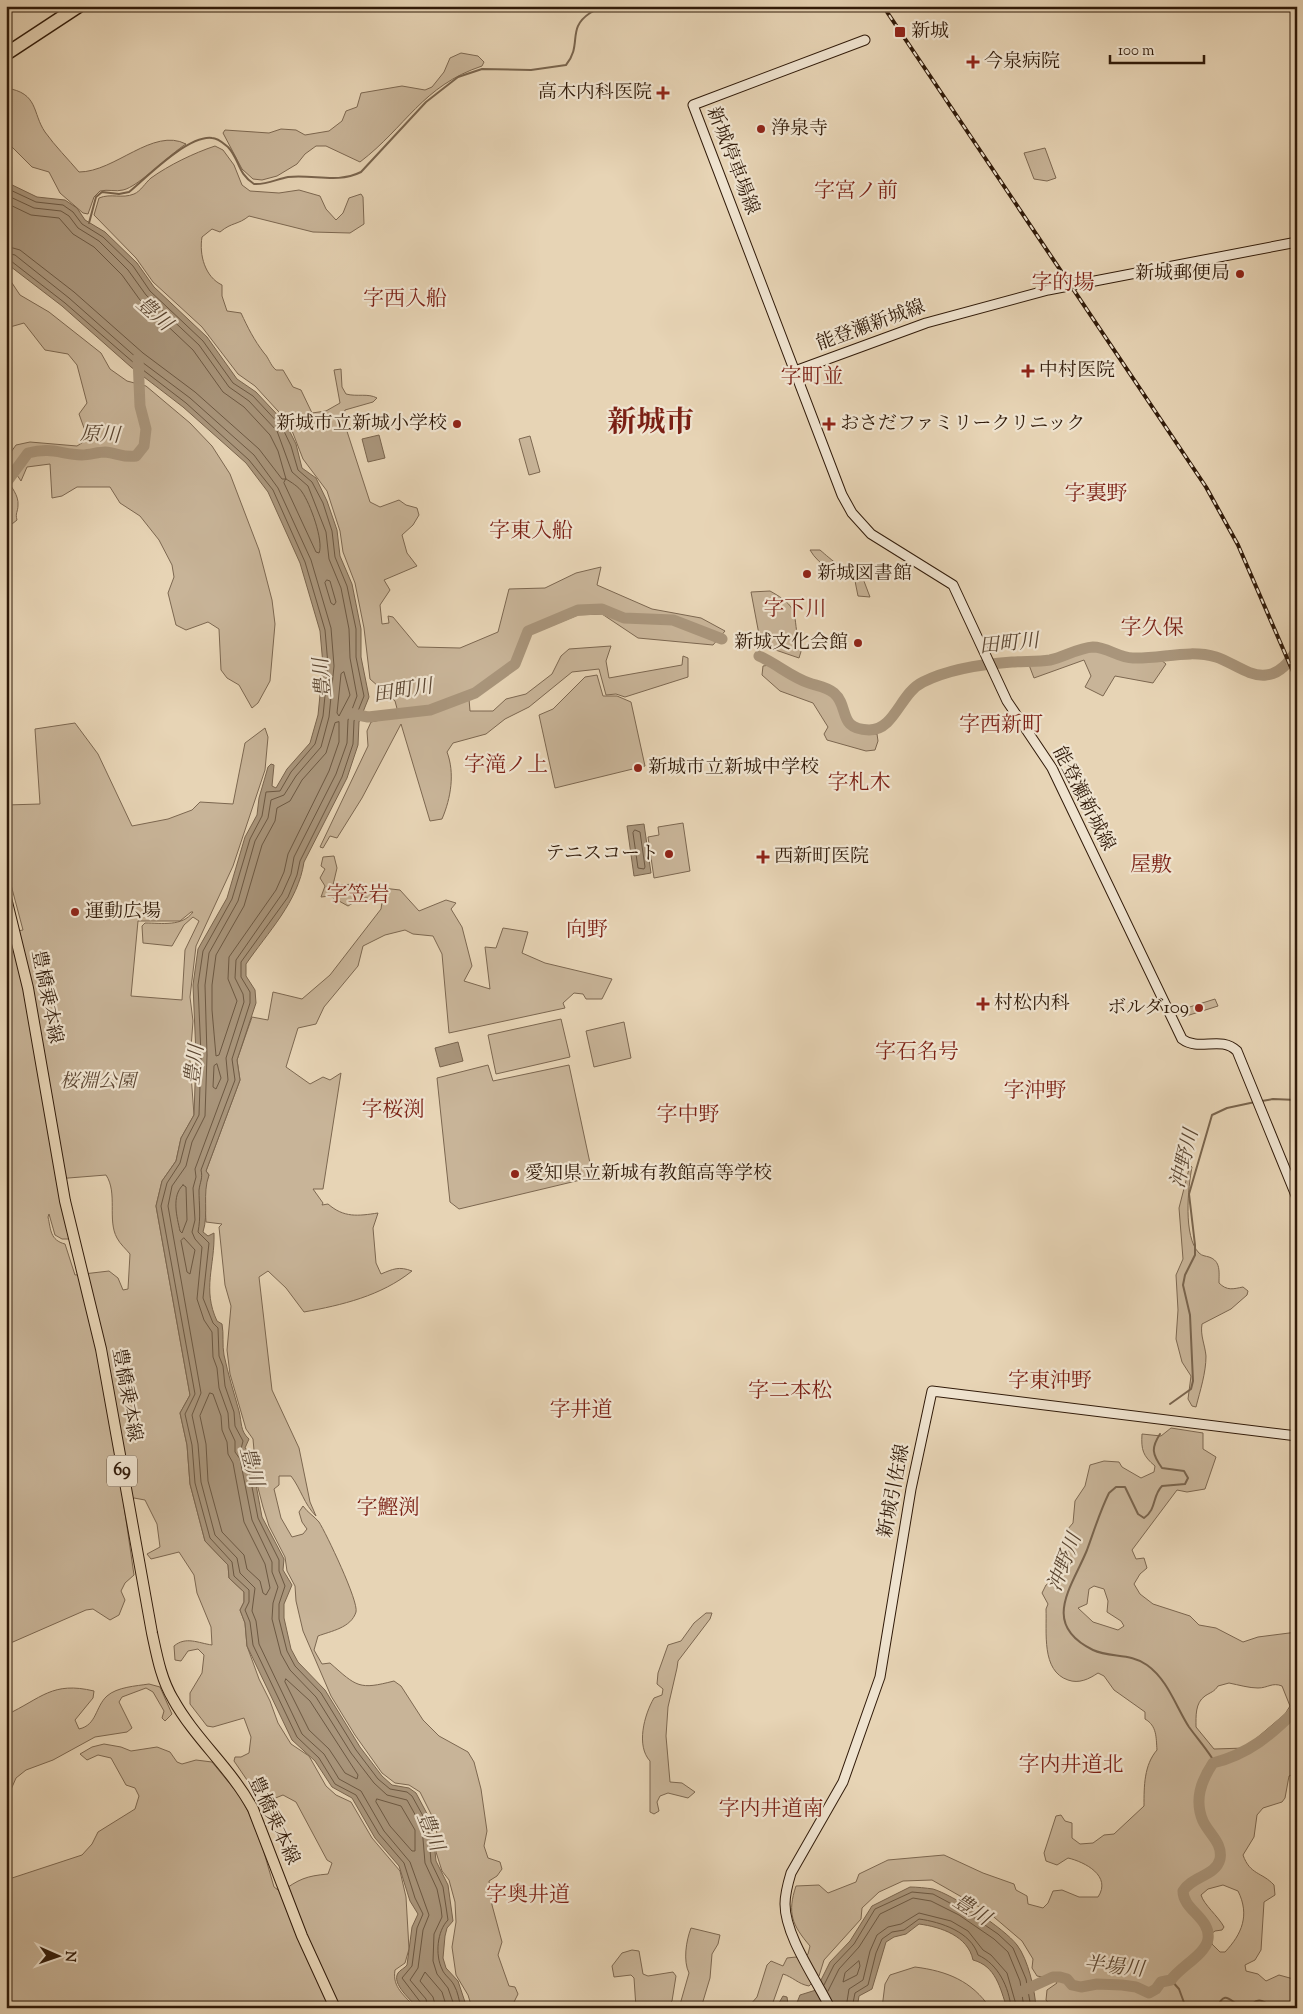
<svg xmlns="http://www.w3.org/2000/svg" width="1303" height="2014" viewBox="0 0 1303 2014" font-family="'Sorts Mill Goudy','Noto Serif JP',serif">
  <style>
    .green { fill: #c8b498; stroke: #7c6750; fill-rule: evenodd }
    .water { fill: #a9957b; stroke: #79644d }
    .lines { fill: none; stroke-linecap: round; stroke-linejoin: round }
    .shore { stroke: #6c5842; stroke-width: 1 }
    .stream { stroke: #79644d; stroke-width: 2 }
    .river { stroke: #a9957b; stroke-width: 11 }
    .secondary-casing { stroke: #301a09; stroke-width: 11 }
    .primary-casing { stroke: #301a09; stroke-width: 12 }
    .highway-casing { stroke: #301a09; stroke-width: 15 }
    .secondary { stroke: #efe3cf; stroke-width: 9 }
    .primary { stroke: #e7d4b5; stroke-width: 10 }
    .highway { stroke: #e7d4b5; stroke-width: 12 }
    .rail-casing { stroke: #301a09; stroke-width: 4 }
    .rail { stroke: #efe3cf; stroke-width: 2; stroke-dasharray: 5.5; stroke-linecap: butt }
    .poi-dot { fill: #8f2418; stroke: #efe3cf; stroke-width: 2 }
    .labels { text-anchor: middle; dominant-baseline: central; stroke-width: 4.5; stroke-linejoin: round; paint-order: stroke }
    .shield { fill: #efe3cf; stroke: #695644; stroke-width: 1 }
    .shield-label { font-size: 18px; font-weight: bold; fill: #301a09 }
    .poi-label { font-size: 19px; fill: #301a09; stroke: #efe3cf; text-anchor: start }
    .street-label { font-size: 19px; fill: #301a09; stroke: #efe3cf }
    .park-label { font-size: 19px; font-style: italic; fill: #5e4834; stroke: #efe3cf }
    .water-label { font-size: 20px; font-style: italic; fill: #5a4531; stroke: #efe3cf }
    .quarter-label { font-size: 21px; fill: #7a1f14; stroke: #efe3cf }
    .town-label { font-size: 29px; font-weight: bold; fill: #7a1f14; stroke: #efe3cf }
  </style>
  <rect width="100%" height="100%" fill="#e7d4b5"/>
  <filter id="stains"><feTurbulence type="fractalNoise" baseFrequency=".004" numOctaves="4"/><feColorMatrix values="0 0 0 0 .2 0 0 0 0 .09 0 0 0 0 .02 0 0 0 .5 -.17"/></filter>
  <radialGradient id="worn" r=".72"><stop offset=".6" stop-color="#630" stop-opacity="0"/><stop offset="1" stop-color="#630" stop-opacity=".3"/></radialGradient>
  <path class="green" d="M461,53L478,56L484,62L482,66C422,86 406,127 360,162L326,146H316L305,154L297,164L277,176L262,180L253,179L242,169L223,133L225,130L269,133L281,129L296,130L305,135L329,131L342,121L346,111L357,107L361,93L402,86L425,90L432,87L444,72L450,58Z
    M6,88C39,93 32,113 45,132C55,146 68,159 79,172C115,172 153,127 186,144C170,154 138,187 123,190C116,192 108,189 100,191L94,197L88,214L83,213L60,193L49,172L32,167L6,141Z
    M215,146L223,150L234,165L242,185L250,191L279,193L299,190L320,196L326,209L336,220L343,213L349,198L361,194L363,197L364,224L350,233L313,232L249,216C238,225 232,222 220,232L212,229L202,237C199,255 205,277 222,285V296L227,311L241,313C248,328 254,340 264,353C269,358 270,365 276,370H283L293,387L301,390L312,413L326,411L340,403L334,370L341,369L342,387L346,394C357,397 368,393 377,398L373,402L345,410L343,419L370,502L380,507L399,500L406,505L417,508L419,515L413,525L402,535L407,553L417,566L384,580L390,590L380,605L382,624L389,623L388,616L393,617L418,647L460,648L498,632L509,589L545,588L576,573L601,567L597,585L652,609L701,618L725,631L713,645L638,638L602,614L578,615L529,635L513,662L489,687L469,699L470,711H493L506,699L526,694L552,674L561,656L569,649L611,646L606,661L609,678L682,665L683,656L688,658V677L625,697L616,694L606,695L599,669L572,672L529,707L505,719L486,734L453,743L447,752C455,773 451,798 442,819L430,821L401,724L362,798L337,838L330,836L323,848L320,847L368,746L367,731L371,722L399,716L395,701L370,679L364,628L355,583L343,552L340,531L327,491L303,459L289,423L255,386L238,374L202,327L153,282L136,258L94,215L99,198C111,193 122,199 134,194C141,191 145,183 151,178C169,165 194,153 215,146Z
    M1045,148L1056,178L1047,181L1034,179L1024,153Z
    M6,274L20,295L49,312L101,353L110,369L127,381L146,386L190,423L212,446L230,474L259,550L272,600L275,624L270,681L258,703L252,708L239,685L227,678L221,670L219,629L208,622L186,630L176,625L168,593L174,577L172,565L159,540L140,516L120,503L110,487H77L62,496L52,498L50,464L27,467L21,481L6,459L16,445L30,442L77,446L88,439L79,414L87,403L77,365L68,354L45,350L24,323L10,327L6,313L10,305L6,299Z
    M530,436L540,472L529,475L519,439Z
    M6,479C11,486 19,496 18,505C18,512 15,513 17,520L7,528Z
    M810,550H820C832,560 843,572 859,568L870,597L858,596L855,581C838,575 819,566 810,550Z
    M770,591C799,607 793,612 798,640L803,645L799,658L761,645L751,592Z
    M1093,650C1121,658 1130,665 1160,659L1166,664L1153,683L1115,676L1103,696L1085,687L1091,676L1084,660L1034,678L1029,665L1053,663L1081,652Z
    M770,665L811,684L829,690L837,699L847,724L867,734H877L878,741L875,750L866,751L827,740L824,734L828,727L813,703L780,691L762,675L763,666Z
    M597,675L603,696H617L631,702L645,766L555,788L539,715L553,709L585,677Z
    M75,723L98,754L132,826L168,819L192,810L200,802L233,804L245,743L265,728L268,737L265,770L233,866L196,946L190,997L193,1021L190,1061L194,1115L181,1138L176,1161L162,1181L156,1206L190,1395L180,1413L187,1445L190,1484L205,1541L228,1565L229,1578L244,1592V1602L240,1610L245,1623L247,1646L259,1679L270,1701L278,1723L291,1744L309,1756L326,1786L336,1795L351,1802L372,1838L400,1871L406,1897L409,1949L405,1963L395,1970C392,1988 405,1995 415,2008H6V1880L82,1855L92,1844L98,1832L135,1809L139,1796L135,1788L126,1785L111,1758L98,1755L87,1760L80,1754L92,1747L104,1744L121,1747L131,1751L157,1747L170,1752L177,1762L182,1764L196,1760L212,1762L239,1795L249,1813L263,1849L274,1887L281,1892C299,1879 306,1876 328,1874L332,1863L327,1860L296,1802L283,1795L273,1799H260L234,1761L235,1757H241L249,1753L251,1737L244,1718L213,1727L207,1726L190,1704V1693L202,1673L204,1655L198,1649L188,1651L181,1661L175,1660L174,1646C186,1636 198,1643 212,1645L211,1627L197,1593L194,1575L179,1552L151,1559L147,1554L160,1547L157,1524L145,1500L134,1498L124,1506L134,1575L125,1583L121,1591L125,1600L119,1615L110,1620L93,1609L86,1610L6,1645V933L23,930L6,866V805L40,804L35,729ZM191,912H193C182,927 162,923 145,923L142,926L143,943L172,946L184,925L193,917L199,921L185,950L182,1000L131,996L138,921H180ZM106,1175C118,1193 107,1220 117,1238C120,1244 126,1249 130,1254L128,1289L123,1290L118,1278L109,1271L75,1275L65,1244C50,1240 51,1230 48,1217L49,1214L55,1235L62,1239H70L56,1179Z
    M683,823L690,871L654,878L648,837L659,835L658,827Z
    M334,856L337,868L333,885L359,884L361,891L371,892L374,887L400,890L419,911L446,900L456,903L451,909L462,927L472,966L464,981L490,989L485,947L496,948L503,928L528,932L522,953L545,963L612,979L602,999H586L583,994L574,993L563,1003L565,1008L449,1033L442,954L433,936L413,934L405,930L385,935L363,946L358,966L324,1007L316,1024L298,1028L286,1067L310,1084L323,1077L330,1080L341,1073L323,1189H313L323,1203L322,1205L328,1204C344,1218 358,1216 378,1213L373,1228L376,1263L381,1274C393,1269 399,1266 412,1271C381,1296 342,1305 304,1312L286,1288L268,1271L259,1277L272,1390L299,1448L310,1502L316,1516C304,1504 301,1489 291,1476H279V1485L274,1489L281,1518L292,1537L303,1534L307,1529L302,1522L299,1512L303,1506C308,1513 314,1516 319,1522C326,1533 359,1602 356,1612C351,1628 331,1631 318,1636L314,1650L322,1664L330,1663C357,1687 359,1690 394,1681L401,1686L423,1720L439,1736L468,1752L474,1762L481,1789L487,1831L484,1846L488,1858L500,1862L502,1869L497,1876L489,1881L492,1905L502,1942L498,1955L509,1986L515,1987L518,1994L511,2008H472L468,1995L456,1975L452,1947L456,1922L455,1902L449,1880L442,1871L436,1852L438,1841L435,1822L420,1792L409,1785L395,1783L382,1773L355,1735L331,1696L303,1631L296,1601L295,1586L287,1571L285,1557L269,1526L263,1507L257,1484L253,1439L246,1429L230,1374L227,1350L231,1306L225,1285L219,1227L222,1224L206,1222L204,1188L209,1175L206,1171L240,1080L237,1060L252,1017L268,1020L273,992L302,999L330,975L381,909L382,902L363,897L348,906L330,896L321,897L325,886L320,878L325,869L321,866L323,857Z
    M1215,999L1218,1006L1183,1017L1180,1010Z
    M561,1019L570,1057L496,1074L488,1035Z
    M624,1022L631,1058L594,1067L586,1031Z
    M488,1065L493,1081L569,1065L593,1177L459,1209L450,1202L437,1078Z
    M1190,1165L1192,1167C1188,1187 1183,1237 1199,1253C1202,1256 1206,1256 1209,1257C1221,1261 1219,1272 1219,1283C1227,1291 1233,1289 1243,1287L1248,1291L1247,1295L1231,1309L1202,1324C1200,1335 1205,1345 1206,1356C1206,1373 1200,1391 1196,1407L1192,1406L1188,1399L1191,1376L1182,1362L1176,1339L1178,1310L1176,1275L1183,1259L1179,1208Z
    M1171,1428L1203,1433V1449L1216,1457L1205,1489L1187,1492L1177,1490L1132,1550L1136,1559L1144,1558L1147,1568L1140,1574L1134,1584L1140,1594L1153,1604L1190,1616L1199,1625L1216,1628L1243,1642L1258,1637L1297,1632V1773L1289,1776L1285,1798L1282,1802L1263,1808L1257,1815L1254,1837L1243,1855C1250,1875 1262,1872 1274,1885L1275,1895L1264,1902L1261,1950L1255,1960L1245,1965L1246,1971L1258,1974L1266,1981L1279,1975L1297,1980V2008H1052L1046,2000L1047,1990L1057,1983L1054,1979L1037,1976L1032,1968L1033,1959L1022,1941L988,1912L932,1880L903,1881L879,1892L862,1908L861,1919L824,1960L819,1976L809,1986C798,1984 793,1977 783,1974L771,2008H733L737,2005H750L757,1997L767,1965L771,1961L783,1966L787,1958L796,1957L801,1961L808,1954L810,1946C792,1925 787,1913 796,1886L819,1885L828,1893L856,1882L859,1874L888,1860L944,1855L983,1873L1014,1884L1016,1890L1027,1896L1028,1904L1043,1908L1048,1903L1053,1891L1062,1890L1079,1897H1098C1112,1876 1085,1862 1068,1858L1057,1865L1046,1861L1044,1853L1056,1816L1061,1815L1065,1821L1072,1823V1838L1080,1844L1093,1843L1104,1835L1114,1834L1144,1806C1144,1786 1144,1765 1157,1750C1156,1737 1157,1726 1145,1719V1712L1114,1690L1104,1676L1098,1673C1089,1679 1079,1684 1068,1680C1041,1671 1047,1632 1046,1609L1048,1604L1042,1593L1046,1585L1060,1577L1066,1565L1070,1545L1066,1537L1067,1530L1073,1523L1075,1501L1085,1486L1090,1465L1104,1461L1119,1462L1122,1467L1141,1478L1154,1472L1155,1466C1143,1456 1141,1450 1142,1434L1161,1436ZM1094,1586L1104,1589L1108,1601L1107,1612L1121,1621L1124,1626L1118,1630L1093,1622L1078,1608L1087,1604L1089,1589ZM1229,1683C1239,1685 1249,1688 1258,1688C1268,1688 1272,1682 1282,1686L1290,1706L1285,1714L1245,1748L1214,1749L1196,1727C1196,1716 1195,1703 1205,1696C1211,1692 1214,1692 1218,1686ZM1223,1885L1238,1891C1250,1915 1242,1934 1225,1952H1220L1212,1944L1211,1934L1215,1931L1222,1930L1224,1927C1218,1916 1204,1905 1201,1895L1208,1889Z
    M706,1613H712L710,1619L678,1661L677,1668L668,1707L666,1736L670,1782L682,1783L695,1792L688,1798L668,1793L660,1796L657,1802L659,1811L654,1814L650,1812V1761C636,1746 644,1715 654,1698L662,1695L663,1689L657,1684L658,1673L668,1645L681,1641L694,1623Z
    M149,1684L160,1687L172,1714L165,1721L162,1718L164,1711L153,1692L146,1688L122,1697L119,1702L132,1728L127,1732L95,1737L53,1760L26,1770L16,1778L6,1801V1715C42,1698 52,1681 94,1691L93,1698L75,1720L79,1729C97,1725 95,1707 107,1696C117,1687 136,1686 149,1684Z
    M691,1928L720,1935L718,1944L712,1954L710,1978L701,2008H679L689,1973C683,1961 686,1941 691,1928Z
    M632,1950L639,1951L643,1974L648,1976L673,1972L676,1976L672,2001L665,2008H636L634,1978L631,1975L614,1977L612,1966L622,1953Z
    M915,1967C947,1971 972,1981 990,2008H882L885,1984L890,1975Z"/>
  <path class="water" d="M6,182L37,197L65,200L77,208L85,220L105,232L137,263L154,287L207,337L237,379L256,392L286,424L296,444L302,468L316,478L327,501L337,530L340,556L352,584L361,629V657L369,697L359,722L358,745L347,778L304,862C298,902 268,932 246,964V976L255,990L256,1003L237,1060L240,1080L206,1171L209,1175C202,1194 209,1213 203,1232L208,1236L214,1233C215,1266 202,1289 217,1321L222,1324C224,1334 222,1345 224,1355C228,1374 234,1393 239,1411C242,1423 240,1431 249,1439L245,1448L250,1452L262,1517L284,1559L283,1570L292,1585L284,1604V1618L291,1649L298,1662L325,1690L360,1747L382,1776L392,1785L409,1788L416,1793L432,1823L436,1861L448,1885L453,1921L447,1928L445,1936L443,1958L446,1968L458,1981L467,2008H418C412,2001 391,1984 398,1973C400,1970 405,1968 407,1965L412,1927L418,1914L410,1901L399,1866L375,1838L352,1798L332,1787L315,1761L292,1740L247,1646L245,1623L240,1610L244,1602V1592L229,1578L228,1565L205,1541L190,1484L187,1445L180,1413L190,1395L156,1206L162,1181L176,1161L181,1138L194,1115L196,1055L193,985L198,949L227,898L245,837L257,815L259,798L268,767L271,764L274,765L272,786L276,788L287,769L310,743L318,715L323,665L320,631L300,563L268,492L246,463L183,407L131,367L62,306L6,263Z
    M379,435L385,458L368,462L362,439Z
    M644,824L651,873L634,876L627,826Z
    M458,1042L463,1061L440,1067L435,1048Z
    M910,1887C917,1887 926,1888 933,1889C953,1895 1004,1928 1017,1945C1028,1959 1035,1990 1036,2008H1007C1000,1988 996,1966 973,1960C968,1936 941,1927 919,1924L906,1934L894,1937L886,1942L872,1989L859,1996L857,2008H776L783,1996L787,1997L788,2004L792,2007L796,2005L800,1995L816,1990L830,1962L850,1941L872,1906Z"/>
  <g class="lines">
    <path class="shore" d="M6,188L36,202L63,205L73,212L82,224L103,237L133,266L150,291L203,341L233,383L253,396L282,427L291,446L298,470L312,482L323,503L332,531L335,557L347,586L356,629V657L364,696L354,721L353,744L342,777L300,861L297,875L288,897L241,962V977L250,992V1003L232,1059L235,1080L201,1170C203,1178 200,1182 199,1190C199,1205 201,1217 198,1232L209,1243L203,1298L213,1323L218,1328L219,1356L223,1366L225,1386L234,1412L235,1426L243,1441L241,1449L246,1456L258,1518L279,1560V1571L285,1586L279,1604V1619L287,1651L295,1666L321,1693L356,1750L378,1779L390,1789L407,1792L412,1796L428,1825L431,1862L443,1887L448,1920C437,1931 435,1955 442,1969C444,1975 451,1979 454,1985C458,1992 459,2000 461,2008
      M6,195L34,208L61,211L69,216L78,228L99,241L128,270L146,295L199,345L229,387L249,401L277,431L292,472L308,486L326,532L329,559L341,588L349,629L350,658L357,696L348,720L347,743L336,774L294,857L291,874L282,894L236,960L235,978L243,994L244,1002L226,1058L228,1080L195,1169L196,1177L193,1188L195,1220L192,1232L195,1239L202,1247L197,1299L204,1320L212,1332L213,1357L217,1368L219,1388L228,1413L229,1428L235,1441V1452L240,1459L252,1520L272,1562V1572L278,1587L273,1603L272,1619L281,1654L290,1670L316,1697L351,1753L374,1783L387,1795L407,1800L422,1827L425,1863L437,1889L441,1908L442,1917L434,1934L433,1961L437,1974L448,1988L455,2008
      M6,203L31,215L59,218L73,234L94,247L122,275L140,300L193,350L223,392L244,407L270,435L278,451L286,479H282L259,449L195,392L143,353L74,292L20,250L6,246
      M6,253L15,255L69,298L138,359L190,398L254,455L278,488L311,560L331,628L334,666L329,717L321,747L296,776L284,795L271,800L268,818L255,841L238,901L209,953L205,985L207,1055L205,1116L192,1142L186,1166L172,1186L168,1206L201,1393L192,1415L198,1444L201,1482L215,1535L237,1558L240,1573L255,1588L252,1611L256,1621L259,1644L302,1734L324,1754L339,1779L361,1791L384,1831L410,1862L429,1915L423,1930L418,1968L410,1980L426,1999L428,2008
      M6,259L11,261L65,303L134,363L186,403L249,460L273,490L305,562L325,630L328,665L323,716L315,744L291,772L280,791L266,792L262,816L250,839L232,899L203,951L198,985L201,1055L199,1115L186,1140L180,1163L167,1183L161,1206L195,1394L185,1414L192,1445L195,1483L210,1538L232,1562L234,1576L249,1590V1602L245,1610L250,1622L253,1645L297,1737L319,1758L335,1784L356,1795L379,1834L404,1863L415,1898L423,1914L417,1928L412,1966L402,1978L421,2003L422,2008
      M286,479C291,482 299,487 302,492C310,503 324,541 319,553L316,552L284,483Z
      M327,580L330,581L336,602L334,605L331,603L325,583Z
      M344,672L350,695L339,716L337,713L341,674Z
      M339,722V742L329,771L288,854L284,872L276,890L229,957L228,979L237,1001L219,1055L216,1056L212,1010V985L216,955L244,906L262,845L275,821L277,808L290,801L302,780L326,753L335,723Z
      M635,830L640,832L645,867L644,869L638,868L633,833Z
      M217,1064L221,1078L216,1089L213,1087L214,1066Z
      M183,1185L186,1187L187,1220L182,1233L180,1231C177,1217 171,1196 183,1185Z
      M184,1238L195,1250L190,1274L187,1272L181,1241Z
      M210,1393L213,1394L221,1416L222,1430L227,1442L228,1454L233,1463L244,1522L265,1564L270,1588L266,1595L263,1593L260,1581L247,1569L244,1555L222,1532L208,1481L206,1444L200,1416Z
      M286,1679L310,1701L358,1775L357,1779L345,1773L329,1749L309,1730L285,1682Z
      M377,1799L401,1806L415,1830V1851H412L390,1826L376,1802Z
      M859,1961L860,1966L857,1975L843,1982L845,1973Z
      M824,1985L834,1965L854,1944L875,1909L912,1892L933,1894L963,1910L998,1934L1013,1948L1026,1979L1031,2008
      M828,1991L839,1969L859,1947L880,1914L913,1898L931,1901L959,1915L994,1939L1008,1952L1020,1981L1024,2008
      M436,2008L433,1997L420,1981L425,1972L442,1992L447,2008
      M846,2008L849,1989L863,1980L870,1951L877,1935L888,1927L901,1924L919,1913L951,1921L968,1931L983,1950L991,1955L1007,1973L1017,2008
      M852,2008L855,1993L868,1985L876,1953L882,1939L892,1932L904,1930L919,1919C941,1922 971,1932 978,1955C998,1964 1009,1987 1011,2008"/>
    <path class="stream" d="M620,6L626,10L642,6
      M89,223L96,197L102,192L119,194L129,192C147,177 188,135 212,138C218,138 223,143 228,147C240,160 237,173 254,184C266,185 277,179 288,177C314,174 337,184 361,172L426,102L458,77L482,69L531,70L566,65C583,44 566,29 590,13C596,9 602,7 609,6
      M1262,1101L1273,1099L1297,1100
      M1170,1404L1191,1389L1193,1381L1190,1315L1183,1285L1185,1275L1195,1255V1245L1189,1194L1212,1115L1227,1108L1255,1102
      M1160,1434C1151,1448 1152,1454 1162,1468L1184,1471L1188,1478L1185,1484L1162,1486C1152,1496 1157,1509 1144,1518L1138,1514L1125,1487H1116L1109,1493C1100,1511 1094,1531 1087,1550C1072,1587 1040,1624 1093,1650C1110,1658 1131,1653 1147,1665C1168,1680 1176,1707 1189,1727C1197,1738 1205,1747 1212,1758L1213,1763
      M1171,1980L1179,1989L1186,2008
      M1217,2008C1225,1988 1231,2003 1241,2006C1256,2011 1251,1990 1273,2008
      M1279,2008H1285"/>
    <path class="river" d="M6,483L28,453C52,447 60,454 82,455C90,455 98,452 105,452C117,453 124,458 136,456L144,446L146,429L140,406L138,358
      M759,656C777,664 791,677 809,683C818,686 827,687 834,693C850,707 837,729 869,730C895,730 900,693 923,682C949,669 983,664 1012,662C1024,661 1038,662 1050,660C1064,657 1078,648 1093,647C1107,647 1119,658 1133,658C1161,659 1189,649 1216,657C1232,662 1249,677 1266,675C1280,674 1289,662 1297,650
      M348,713L368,717L430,710L475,693L515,664L528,631L578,610L602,609L624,618L673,620L722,639
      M1020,1992L1053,1977H1060L1067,1979L1072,1985L1081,1987L1097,1984L1122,1985L1136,1987L1149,1993L1156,1989L1161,1982L1171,1980C1180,1967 1206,1954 1208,1939C1211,1918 1183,1910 1183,1891C1192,1876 1216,1876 1220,1859C1223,1843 1209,1834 1203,1821C1194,1800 1201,1781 1213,1763C1249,1754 1271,1735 1297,1709"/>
    <g class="secondary-casing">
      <path id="secondary" d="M865,40L693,105L842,495L852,513L871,534L953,585L1007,701L1052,768L1182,1039C1199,1052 1221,1035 1237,1051L1297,1198
        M795,371L926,323L1048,290L1297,242
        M830,2008C816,1979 785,1936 785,1904C785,1893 788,1883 791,1873L843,1782L880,1677L911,1489L932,1391L1297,1436"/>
    </g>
    <g class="primary-casing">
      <path id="primary" d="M6,898L28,988L65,1201L101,1349L152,1633C157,1656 161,1679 173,1699C195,1739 231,1768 253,1809L302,1936L335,2008"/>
    </g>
    <g class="highway-casing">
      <path id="highway" d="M6,54L79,6"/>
    </g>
    <use href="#secondary" class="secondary"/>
    <use href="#primary" class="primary"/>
    <use href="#highway" class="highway"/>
    <g class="rail-casing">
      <path id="rail" d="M883,6L1206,487L1238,545L1297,681"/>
    </g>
    <use href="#rail" class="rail"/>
  </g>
  <g class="poi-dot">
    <rect x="894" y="26" width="12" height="12" rx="2.5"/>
    <path d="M970.5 54.5h5v5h5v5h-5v5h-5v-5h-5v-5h5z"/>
    <path d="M660.5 85.5h5v5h5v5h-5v5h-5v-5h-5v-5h5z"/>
    <circle cx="761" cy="129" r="5"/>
    <circle cx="1240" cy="274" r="5"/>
    <path d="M1025.5 363.5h5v5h5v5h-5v5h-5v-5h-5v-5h5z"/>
    <circle cx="457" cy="424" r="5"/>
    <path d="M826.5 416.5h5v5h5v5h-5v5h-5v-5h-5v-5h5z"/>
    <circle cx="807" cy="574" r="5"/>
    <circle cx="858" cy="643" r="5"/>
    <circle cx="638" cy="768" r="5"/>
    <circle cx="669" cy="854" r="5"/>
    <path d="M760.5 849.5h5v5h5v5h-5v5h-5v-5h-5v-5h5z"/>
    <circle cx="75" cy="912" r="5"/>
    <path d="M980.5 996.5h5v5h5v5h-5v5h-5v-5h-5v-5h5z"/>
    <circle cx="1199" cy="1008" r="5"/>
    <circle cx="515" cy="1174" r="5"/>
  </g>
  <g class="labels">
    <rect class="shield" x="107" y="1455.5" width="30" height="31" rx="4"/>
    <g class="shield-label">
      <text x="122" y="1471">69</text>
    </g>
    <g class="poi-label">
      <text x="911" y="32">新城</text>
      <text x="984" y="62">今泉病院</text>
      <text x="652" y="93" text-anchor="end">高木内科医院</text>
      <text x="771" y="129">浄泉寺</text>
      <text x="1230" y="274" text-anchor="end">新城郵便局</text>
      <text x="1039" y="371">中村医院</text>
      <text x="447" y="424" text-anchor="end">新城市立新城小学校</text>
      <text x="840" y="424">おさだファミリークリニック</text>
      <text x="817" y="574">新城図書館</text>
      <text x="848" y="643" text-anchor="end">新城文化会館</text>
      <text x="648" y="768">新城市立新城中学校</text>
      <text x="659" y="854" text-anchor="end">テニスコート</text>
      <text x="774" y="857">西新町医院</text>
      <text x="85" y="912">運動広場</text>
      <text x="994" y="1004">村松内科</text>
      <text x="1189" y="1008" text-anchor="end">ボルダ109</text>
      <text x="525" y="1174">愛知県立新城有教館高等学校</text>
    </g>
    <g class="street-label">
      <text transform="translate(732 161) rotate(69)">新城停車場線</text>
      <text transform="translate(871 326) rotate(-20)">能登瀬新城線</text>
      <text transform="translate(1083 799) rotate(63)">能登瀬新城線</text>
      <text transform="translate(46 997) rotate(79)">豊橋乗本線</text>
      <text transform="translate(126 1395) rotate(80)">豊橋乗本線</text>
      <text transform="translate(895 1491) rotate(-79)">新城引佐線</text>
      <text transform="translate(273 1821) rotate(65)">豊橋乗本線</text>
    </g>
    <g class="park-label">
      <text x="98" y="1082">桜淵公園</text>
    </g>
    <g class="water-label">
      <text transform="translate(153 315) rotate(42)">豊川</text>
      <text transform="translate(100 436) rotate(3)">原川</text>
      <text transform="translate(1009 645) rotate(-6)">田町川</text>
      <text transform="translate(324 678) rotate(-95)">豊川</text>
      <text transform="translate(403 692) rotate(-9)">田町川</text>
      <text transform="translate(196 1065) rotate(-83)">豊川</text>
      <text transform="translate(1186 1159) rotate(-76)">沖野川</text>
      <text transform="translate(250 1467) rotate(75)">豊川</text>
      <text transform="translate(1066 1563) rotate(-69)">沖野川</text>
      <text transform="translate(429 1832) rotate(68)">豊川</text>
      <text transform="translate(971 1911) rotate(33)">豊川</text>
      <text transform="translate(1114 1968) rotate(6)">半場川</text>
    </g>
    <g class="quarter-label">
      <text x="856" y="192">字宮ノ前</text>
      <text x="1063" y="284">字的場</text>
      <text x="405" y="300">字西入船</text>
      <text x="812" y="378">字町並</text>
      <text x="1096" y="495">字裏野</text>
      <text x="531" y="532">字東入船</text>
      <text x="795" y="610">字下川</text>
      <text x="1152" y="629">字久保</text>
      <text x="1001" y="726">字西新町</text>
      <text x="506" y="766">字滝ノ上</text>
      <text x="859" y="784">字札木</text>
      <text x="1151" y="866">屋敷</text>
      <text x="358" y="896">字笠岩</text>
      <text x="587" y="931">向野</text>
      <text x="917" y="1053">字石名号</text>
      <text x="1035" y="1092">字沖野</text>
      <text x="393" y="1111">字桜渕</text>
      <text x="688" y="1116">字中野</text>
      <text x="1050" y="1382">字東沖野</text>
      <text x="790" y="1392">字二本松</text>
      <text x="581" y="1411">字井道</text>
      <text x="388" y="1509">字鰹渕</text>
      <text x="1071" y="1766">字内井道北</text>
      <text x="771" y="1810">字内井道南</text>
      <text x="528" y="1896">字奥井道</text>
    </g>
    <g class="town-label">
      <text x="651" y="424">新城市</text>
    </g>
  </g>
  <rect width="1303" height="2014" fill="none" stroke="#e7d4b5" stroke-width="25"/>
  <rect x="8" y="8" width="1288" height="1999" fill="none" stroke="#301a09" stroke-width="2.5"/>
  <rect x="12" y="12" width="1278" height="1989" fill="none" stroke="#301a09"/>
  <g transform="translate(58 1956) rotate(92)" stroke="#efe3cf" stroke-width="4" paint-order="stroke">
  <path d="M0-4L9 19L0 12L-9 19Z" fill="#301a09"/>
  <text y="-8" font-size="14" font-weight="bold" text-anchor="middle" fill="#301a09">N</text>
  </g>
  <path d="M1110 55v8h94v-8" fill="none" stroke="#301a09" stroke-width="2.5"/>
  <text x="1118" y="55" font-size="15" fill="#301a09" stroke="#efe3cf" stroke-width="4" paint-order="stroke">100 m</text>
  <rect width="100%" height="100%" filter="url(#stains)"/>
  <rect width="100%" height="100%" fill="url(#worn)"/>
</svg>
